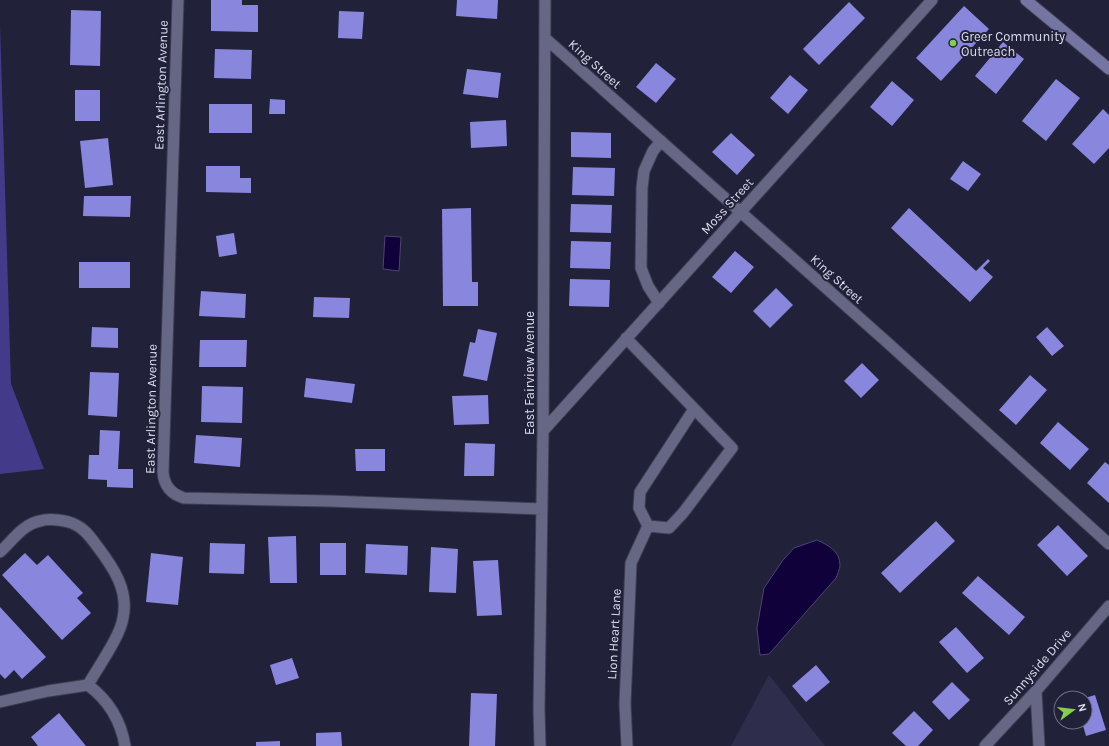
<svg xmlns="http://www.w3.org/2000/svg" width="1109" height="746" viewBox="0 0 1109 746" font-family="Karla,sans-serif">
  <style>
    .built { fill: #2e2d4b }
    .forest { fill: #433b8a }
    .water { fill: #11013b; stroke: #4e4371 }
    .building { fill: #8986dd }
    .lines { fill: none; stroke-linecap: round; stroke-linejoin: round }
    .service-casing { stroke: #3e3d51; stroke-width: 13 }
    .minor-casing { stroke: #3e3d51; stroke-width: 13 }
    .secondary-casing { stroke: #3e3d51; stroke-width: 13 }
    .service { stroke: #666784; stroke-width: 11 }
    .minor { stroke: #666784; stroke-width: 11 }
    .secondary { stroke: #7575a3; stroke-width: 11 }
    .poi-dot { fill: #85cf4c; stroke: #22213a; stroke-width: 1.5 }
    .labels { text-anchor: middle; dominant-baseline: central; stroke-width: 4; stroke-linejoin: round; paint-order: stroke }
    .poi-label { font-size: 13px; fill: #dcddee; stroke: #22213a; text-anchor: start }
    .street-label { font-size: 13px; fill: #dcddee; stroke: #22213a }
  </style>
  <rect width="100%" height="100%" fill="#22213a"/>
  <path class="built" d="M769,675L825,746H731Z"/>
  <path class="forest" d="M0,25L11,384L44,469L0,474Z"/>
  <path class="water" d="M385,236L401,237L399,271L383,269Z
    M817,540C828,545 840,551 840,565C840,569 837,575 836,578L769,654L760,655L757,628L764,588L783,560L794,548Z"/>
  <path class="building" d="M211,0H242V5H258V32L211,31Z
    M457,0H498L497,19L456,16Z
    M849,2L865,18L819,65L803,49Z
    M964,6L989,29L941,81L916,58Z
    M71,10L101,11L100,66L70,65Z
    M339,11L364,12L362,39L338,38Z
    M1003,42L1024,59L996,94L975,76Z
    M215,49L252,50L251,79L214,78Z
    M656,63L676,79L656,103L636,87Z
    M467,69L501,73L498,98L463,94Z
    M790,75L808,90L788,114L770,98Z
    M1056,79L1080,98L1046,141L1022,121Z
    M892,81L914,100L892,126L870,107Z
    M75,90H100V121H75Z
    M270,99L285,100V114H269Z
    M209,104H252V133H209Z
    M1103,109L1109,115V148L1094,164L1072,144Z
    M506,120L507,146L471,148L470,122Z
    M571,132L611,133V158L571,157Z
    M731,133L755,155L737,175L712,152Z
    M108,138L113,185L85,188L80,141Z
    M963,161L981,174L968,191L950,179Z
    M206,166H240V178H251V193L206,192Z
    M573,167L615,168L614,196L572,195Z
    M84,196H131L130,217L83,216Z
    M571,204L612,205L611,233L570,232Z
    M471,208L472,282H478V306H443L442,209Z
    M909,208L976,271L988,259L990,261L983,268L993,277L970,302L891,228Z
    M234,233L237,254L219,257L216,236Z
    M571,241L611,242L610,269L570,268Z
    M735,251L754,267L731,293L712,277Z
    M79,262H130V288H79Z
    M570,279L610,280L609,307L569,306Z
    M776,288L793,305L770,328L753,311Z
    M201,291L246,294L245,318L199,316Z
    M314,297L350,298L349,318L313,317Z
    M92,327L118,328V348L91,347Z
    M1047,327L1064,346L1052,356L1036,337Z
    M478,329L497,333L487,381L463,376L470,342L475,343Z
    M200,340H247L246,367H199Z
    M862,363L879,380L861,398L844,381Z
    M90,372L119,373L117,417L88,415Z
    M1030,375L1047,390L1016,425L999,410Z
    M306,378L355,384L352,403L304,397Z
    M202,386L243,387L242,423L201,422Z
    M488,395L489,424L454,425L452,396Z
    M1058,422L1089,449L1070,470L1040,443Z
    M100,430L120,431L118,469H133V488L107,487V480L88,479L89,455H99Z
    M196,435L242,438L240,467L194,463Z
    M465,443L495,444L494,476H464Z
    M355,449H385V471H356Z
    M1105,462L1109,465V503L1087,483Z
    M936,521L955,541L900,593L881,573Z
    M1058,525L1088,556L1067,576L1037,545Z
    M296,536L297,583H270L268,537Z
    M210,543L245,544L244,574L209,573Z
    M320,543H346V575H320Z
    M366,544L408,546L407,575L365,573Z
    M431,547L458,549L456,593L429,592Z
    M25,553L37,565L48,555L83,593L77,598L91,613L62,640L2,575Z
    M151,553L183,557L178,605L146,602Z
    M498,560L502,615L477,616L473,561Z
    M978,576L1025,617L1009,635L962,593Z
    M0,607L46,657L22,679L14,670L5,679L0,674Z
    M956,627L984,658L967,673L939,642Z
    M292,658L299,678L276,685L270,665Z
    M816,665L830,682L806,702L792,686Z
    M952,682L970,700L949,720L932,702Z
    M471,693L497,694L495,746H469Z
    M1095,695L1106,730L1086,736L1082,722H1085V698Z
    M914,711L933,730L918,746H906L892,733Z
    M59,713L86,746H38L31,737Z
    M341,732L342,746H316V733Z
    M280,741V746H256V742Z"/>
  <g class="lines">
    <g class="service-casing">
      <path id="service" d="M659,303L648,286L641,268L642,188L644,171L653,151L661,141"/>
    </g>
    <g class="minor-casing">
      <path id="minor" d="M178,0L163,472C164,486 171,494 184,498L329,501L542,509
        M545,38L889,344L1109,544
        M626,338L732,448L683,513L669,528L648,526L639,508L640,492L694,409
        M543,431L932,0
        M0,552C12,541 23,524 40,521C49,518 67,520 76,525C85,529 91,538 97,546C113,567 129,590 123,618C120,637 98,667 88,685
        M1036,691L1039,746
        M0,702L48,691L88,685C108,700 121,721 125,746
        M540,746L539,709L543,431L545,0
        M627,746L625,704L631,563L648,526
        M985,746L1036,691L1109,606"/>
    </g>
    <g class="secondary-casing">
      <path id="secondary" d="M1026,0L1109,69"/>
    </g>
    <use href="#service" class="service"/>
    <use href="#minor" class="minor"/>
    <use href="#secondary" class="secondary"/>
  </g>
  <circle class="poi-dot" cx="953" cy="43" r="4"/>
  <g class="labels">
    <g class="poi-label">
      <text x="961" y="36">Greer Community<tspan x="961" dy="15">Outreach</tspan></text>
    </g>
    <g class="street-label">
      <text transform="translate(595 64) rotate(42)">King Street</text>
      <text transform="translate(161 85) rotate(-88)">East Arlington Avenue</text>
      <text transform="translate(727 206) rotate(-48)">Moss Street</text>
      <text transform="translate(837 279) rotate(42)">King Street</text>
      <text transform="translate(529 373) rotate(-90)">East Fairview Avenue</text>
      <text transform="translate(151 409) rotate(-89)">East Arlington Avenue</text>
      <text transform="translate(614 634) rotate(-87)">Lion Heart Lane</text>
      <text transform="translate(1037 667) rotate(-49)">Sunnyside Drive</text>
    </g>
  </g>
  <g transform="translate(1073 710) rotate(75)"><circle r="19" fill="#22213a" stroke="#6c6c82"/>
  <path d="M0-3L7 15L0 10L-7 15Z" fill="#85cf4c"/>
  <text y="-6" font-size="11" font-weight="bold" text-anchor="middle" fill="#dcddee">N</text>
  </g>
</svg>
